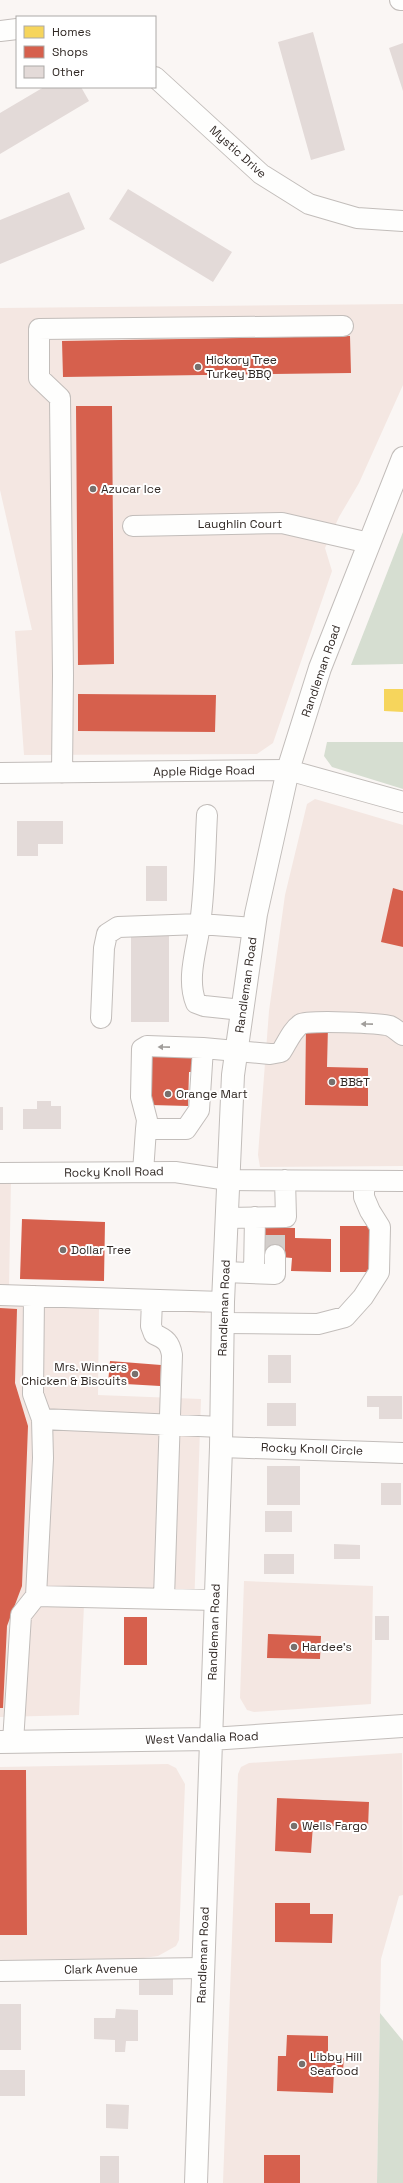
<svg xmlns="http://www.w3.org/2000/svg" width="403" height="2183" viewBox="0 0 403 2183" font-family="'Space Grotesk',sans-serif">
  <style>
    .built { fill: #f4e7e2 }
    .green { fill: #d6ded1 }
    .homes { fill: #f6d55c }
    .shops { fill: #d6604d }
    .building { fill: #e3dad8 }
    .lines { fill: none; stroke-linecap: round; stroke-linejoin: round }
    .minor-tunnel { stroke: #d2cdca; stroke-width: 20; stroke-dasharray: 20 10; stroke-linecap: butt }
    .minor-casing { stroke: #c2bdba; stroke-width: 22 }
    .major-casing { stroke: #c2bdba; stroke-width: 24 }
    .minor { stroke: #fefefd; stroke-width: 20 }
    .major { stroke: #fefefd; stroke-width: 22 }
    .oneway { fill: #a19e9b }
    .poi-dot { fill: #77706d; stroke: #fff; stroke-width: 1.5 }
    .labels { text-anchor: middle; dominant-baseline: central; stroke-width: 4; stroke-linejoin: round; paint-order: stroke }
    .street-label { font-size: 12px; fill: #302824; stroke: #fff }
    .poi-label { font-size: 12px; fill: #302824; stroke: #fff; text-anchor: start }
  </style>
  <rect width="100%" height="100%" fill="#faf6f4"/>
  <path class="built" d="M403,304V385L359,483L339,517L325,548L332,571L273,743L257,754L24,755L15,631L32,630L0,490V308Z
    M315,799L403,825V1166L260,1167L258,1155L269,1011L285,895L307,804Z
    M0,1181H11L9,1287L205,1293V1313L99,1308L98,1395L201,1399L194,1610L84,1605L79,1715L0,1717Z
    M244,1581L373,1586L371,1704L254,1712L247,1710L240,1698Z
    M402,1753L403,1895L399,1896L381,1959L377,2183H223L238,1774L241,1767L249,1763Z
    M168,1764L176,1768L185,1784L179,1940L176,1946L158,1956L136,1959L0,1960V1767Z"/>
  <path class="green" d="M403,532V664L351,665Z
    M327,742H403V789L332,767L324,756Z
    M380,2013L403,2041V2183H377Z"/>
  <path class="homes" d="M384,689H403V712L384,711Z"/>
  <path class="shops" d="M350,336L351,373L63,377L62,341Z
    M76,406H112L114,664L78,665Z
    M78,694L216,695L215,732L78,731Z
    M393,888L403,891V947L381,942Z
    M306,1026H328L327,1067L368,1068V1106L305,1105Z
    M147,1052L192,1055V1072H189L188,1106L151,1105V1080Z
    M22,1219L105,1222L104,1281L20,1279Z
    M340,1226H374V1272H340Z
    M258,1227L295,1228V1238L331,1239V1272L291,1271L292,1258L258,1255Z
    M0,1308L17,1309L15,1383L28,1426L22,1586L7,1626L3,1708H0Z
    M110,1361L161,1365L160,1386L108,1383Z
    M124,1617H147V1665H124Z
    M268,1634L321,1636L320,1659L267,1658Z
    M0,1770H26L27,1935H0Z
    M277,1798L369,1802L368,1828L313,1825L311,1853L275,1851Z
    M275,1903H310V1914H333L332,1943L275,1942Z
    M287,2035L328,2036V2058H344L343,2070H334L333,2093L277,2091L278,2056H286Z
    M264,2155H300V2183H264Z"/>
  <path class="building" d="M313,32L345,150L311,160L278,42Z
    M403,43V91L389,48Z
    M44,87H81L89,101L0,154V113Z
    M128,189L232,252L213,282L109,219Z
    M69,192L85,229L0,264V220Z
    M17,821H63V844H38V856H17Z
    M146,866H167V901H146Z
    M131,936H169V1022H131Z
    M37,1101H51V1106H61V1129H23V1109H37Z
    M0,1107H3V1130H0Z
    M268,1355H291V1383H268Z
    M367,1396H402V1419H379V1407H367Z
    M267,1403H296V1426H267Z
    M267,1466H300V1505H267Z
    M381,1483H401V1505H381Z
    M265,1511H292V1532H265Z
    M334,1544L360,1545V1559H334Z
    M264,1554H294V1574H264Z
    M375,1616H389V1640H375Z
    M139,1978H173V1995H139Z
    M0,2004H21V2050H0Z
    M116,2009L138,2010V2041H126L125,2052H115V2040L94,2039V2018H115Z
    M0,2070H25V2096H0Z
    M106,2104L129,2105L128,2129L106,2128Z
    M100,2156H119V2183H100Z"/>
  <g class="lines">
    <path class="minor-tunnel" d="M275,1255V1227"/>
    <g class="minor-casing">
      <path id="minor" d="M400,0H403
        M0,31L17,29
        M155,77L261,174L309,204L357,218L403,221
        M133,526L282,523L369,543
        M0,773L288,770L403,802
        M62,773L63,675L60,398L39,378V329L343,326
        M207,815C205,851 205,888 200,924C197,949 186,978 196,1003L204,1006L242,1010
        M101,1018L104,948L107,934L118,927L200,924L254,928
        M146,1129L147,1120L141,1097L142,1049L147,1046L203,1048
        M143,1172L146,1129H186L199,1110L203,1048L270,1054L281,1052C287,1043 292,1030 301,1024C308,1020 381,1023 390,1026C395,1028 399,1033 403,1035
        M0,1173L175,1172L228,1180L403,1181
        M227,1218L286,1217L285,1180
        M225,1272L275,1274V1255
        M254,1273L255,1217
        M0,1295L223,1302
        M34,1296L33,1394L42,1419
        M152,1300L151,1326L154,1334C166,1339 170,1343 172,1355L164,1598
        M223,1323L318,1324L345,1317L363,1297L379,1272L380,1227L370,1211L364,1197V1181
        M221,1447L403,1453
        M36,1596L216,1600
        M13,1742L21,1615L36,1596L43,1458L42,1419L221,1427
        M0,1971L202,1968"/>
    </g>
    <g class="major-casing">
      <path id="major" d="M0,1742L211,1739L403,1726
        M196,2183L221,1447L223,1302L233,1075L256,914L288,770L320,668L403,458"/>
    </g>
    <use href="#minor" class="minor"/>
    <use href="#major" class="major"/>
  </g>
  <defs><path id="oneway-solid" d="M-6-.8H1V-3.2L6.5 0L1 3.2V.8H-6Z"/></defs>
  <g class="oneway">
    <use href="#oneway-solid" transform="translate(367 1024) rotate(-179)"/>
    <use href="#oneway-solid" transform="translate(164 1047) rotate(-179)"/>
  </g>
  <g class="poi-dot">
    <circle cx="198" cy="367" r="4"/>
    <circle cx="93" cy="489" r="4"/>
    <circle cx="332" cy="1082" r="4"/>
    <circle cx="168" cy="1094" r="4"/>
    <circle cx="63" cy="1250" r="4"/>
    <circle cx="135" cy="1374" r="4"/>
    <circle cx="294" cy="1647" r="4"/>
    <circle cx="294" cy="1826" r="4"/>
    <circle cx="302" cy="2064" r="4"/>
  </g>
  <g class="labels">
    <g class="street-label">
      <text transform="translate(238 152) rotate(42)">Mystic Drive</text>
      <text x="240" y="524">Laughlin Court</text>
      <text transform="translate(321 671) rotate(-71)">Randleman Road</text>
      <text transform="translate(204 771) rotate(-1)">Apple Ridge Road</text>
      <text transform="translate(246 985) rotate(-82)">Randleman Road</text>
      <text transform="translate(114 1172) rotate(-1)">Rocky Knoll Road</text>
      <text transform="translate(224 1308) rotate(-88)">Randleman Road</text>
      <text transform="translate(312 1449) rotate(2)">Rocky Knoll Circle</text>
      <text transform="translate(214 1632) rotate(-88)">Randleman Road</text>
      <text transform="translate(202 1738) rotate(-2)">West Vandalia Road</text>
      <text transform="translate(203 1955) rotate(-88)">Randleman Road</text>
      <text transform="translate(101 1969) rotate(-1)">Clark Avenue</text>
    </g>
    <g class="poi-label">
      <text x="206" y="360">Hickory Tree<tspan x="206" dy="14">Turkey BBQ</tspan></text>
      <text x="101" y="489">Azucar Ice</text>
      <text x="340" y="1082">BB&amp;T</text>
      <text x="176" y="1094">Orange Mart</text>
      <text x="71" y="1250">Dollar Tree</text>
      <text x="127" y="1367" text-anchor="end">Mrs. Winners<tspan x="127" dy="14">Chicken &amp; Biscuits</tspan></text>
      <text x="302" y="1647">Hardee's</text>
      <text x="302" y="1826">Wells Fargo</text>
      <text x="310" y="2057">Libby Hill<tspan x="310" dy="14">Seafood</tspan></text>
    </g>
  </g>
  <rect x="16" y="16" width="140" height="72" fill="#ffffff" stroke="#aca9a7"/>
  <rect x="24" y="26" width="20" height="12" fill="#f6d55c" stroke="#aca9a7"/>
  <text x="52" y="36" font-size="12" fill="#302824">Homes</text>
  <rect x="24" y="46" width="20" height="12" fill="#d6604d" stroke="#aca9a7"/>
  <text x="52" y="56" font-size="12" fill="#302824">Shops</text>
  <rect x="24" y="66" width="20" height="12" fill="#e3dad8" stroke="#aca9a7"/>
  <text x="52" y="76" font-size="12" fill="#302824">Other</text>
</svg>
